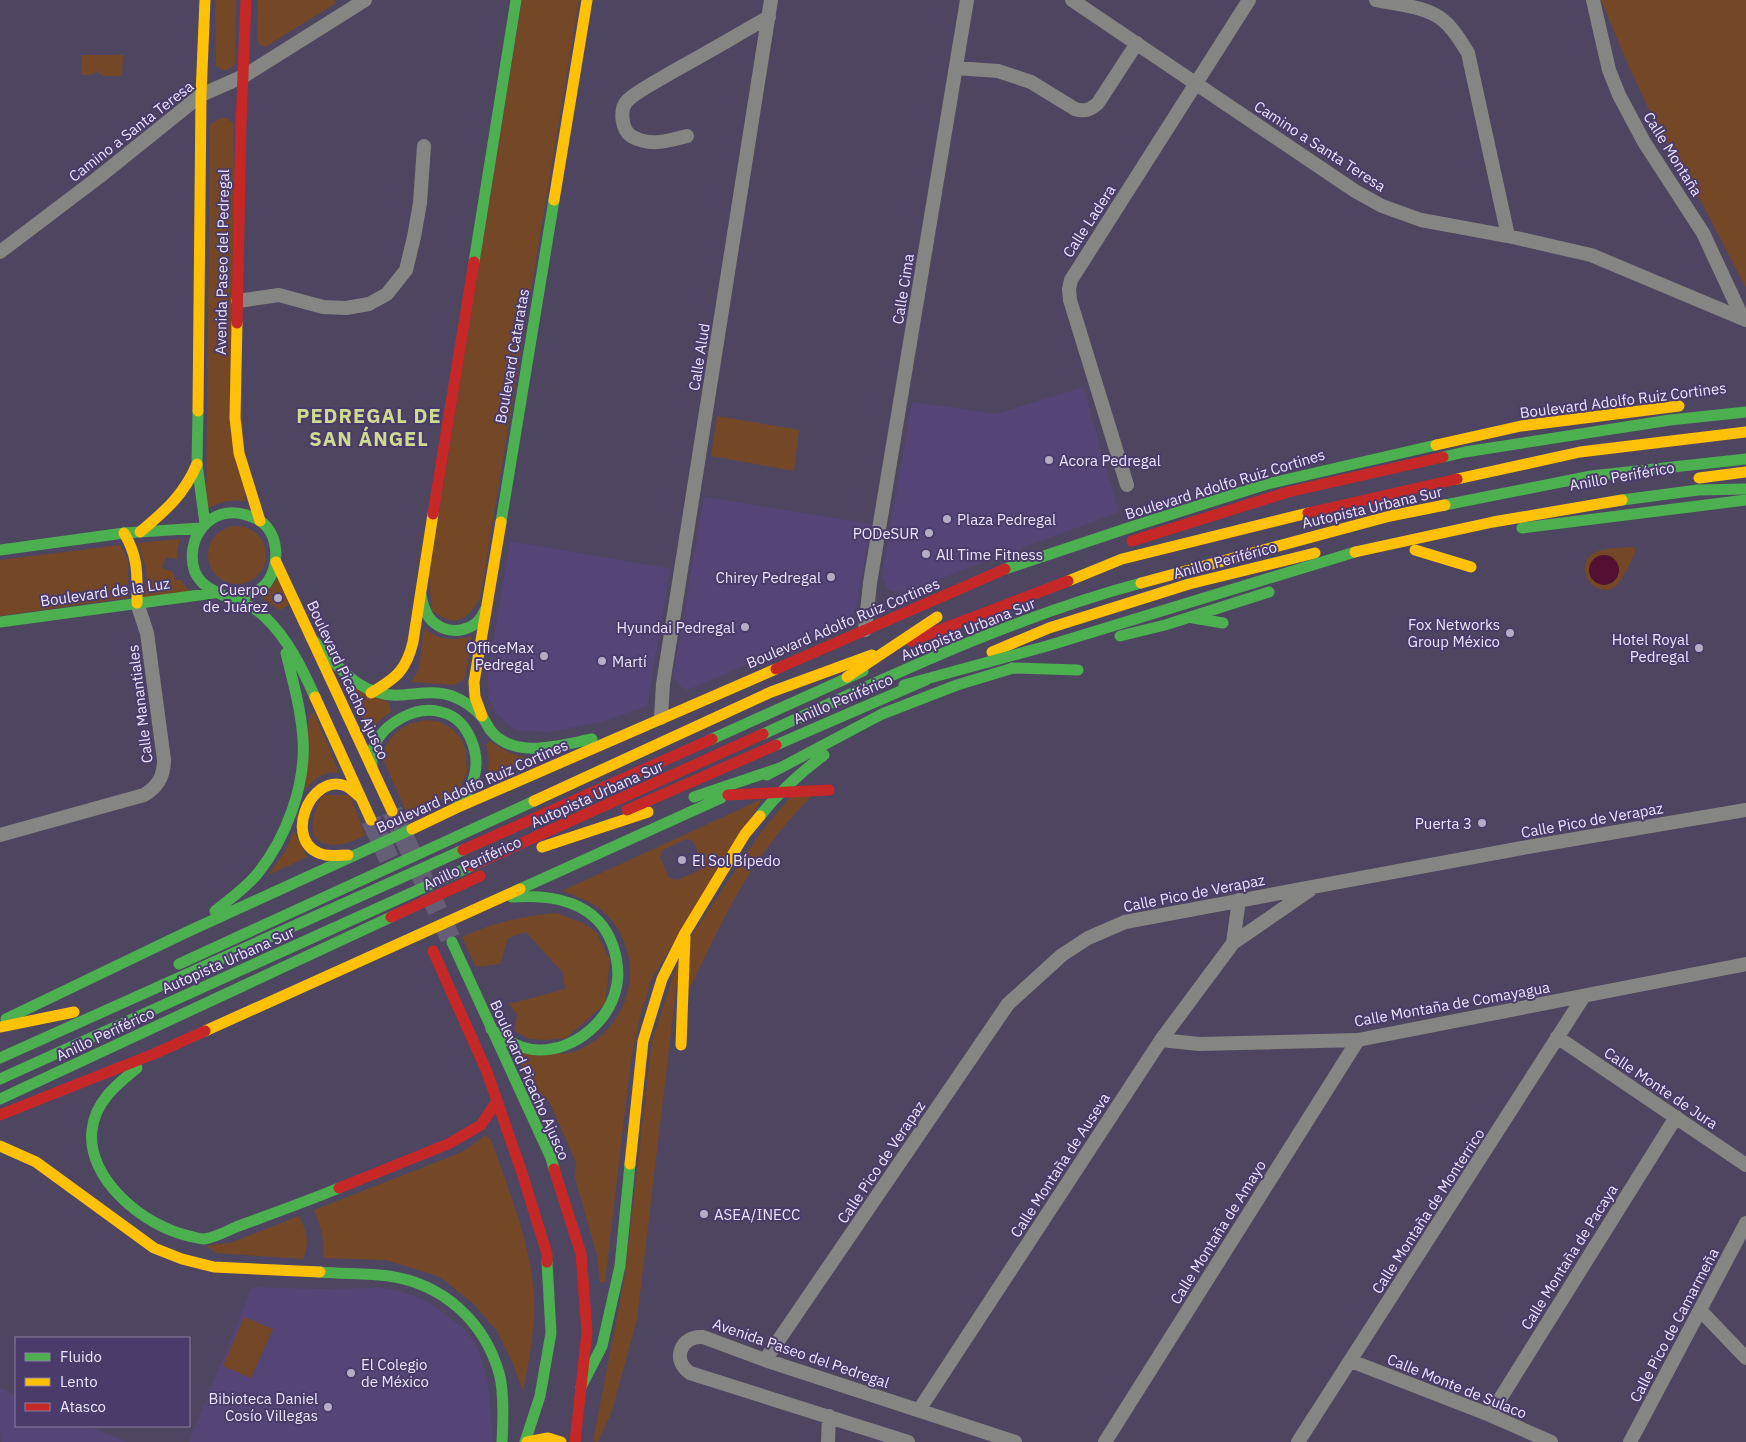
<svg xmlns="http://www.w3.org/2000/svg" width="1746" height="1442" viewBox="0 0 1746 1442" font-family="'IBM Plex Sans',sans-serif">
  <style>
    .built { fill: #554476 }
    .green { fill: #744827; fill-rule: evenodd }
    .water { fill: #531032 }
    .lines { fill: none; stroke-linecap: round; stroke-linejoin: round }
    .secondary-tunnel { stroke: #665e77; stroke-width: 20; stroke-dasharray: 20 10; stroke-linecap: butt }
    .street { stroke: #858683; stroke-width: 14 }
    .fast { stroke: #4caf50; stroke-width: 11 }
    .slow { stroke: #ffc107; stroke-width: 11 }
    .jam { stroke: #c62828; stroke-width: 11 }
    .fast-bridge { stroke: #4caf50; stroke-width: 11 }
    .slow-bridge { stroke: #ffc107; stroke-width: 11 }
    .jam-bridge { stroke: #c62828; stroke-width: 11 }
    .poi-dot { fill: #b4adc5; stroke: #4a3b6a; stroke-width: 2 }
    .labels { text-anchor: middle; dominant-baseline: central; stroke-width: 4; stroke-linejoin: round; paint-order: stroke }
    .street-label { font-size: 15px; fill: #ebe5fc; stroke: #4a3b6a }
    .poi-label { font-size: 15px; fill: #ebe5fc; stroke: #4a3b6a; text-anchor: end }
    .district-label { font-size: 20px; font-weight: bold; letter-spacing: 1px; fill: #cedc90; stroke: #4a3b6a }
  </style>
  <rect width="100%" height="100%" fill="#4e4660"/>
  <path class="built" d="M1083,387L1119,512L904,592L893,591L888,589L883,580L882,575L912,402L996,414Z
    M704,497L871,524L857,605L848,621L687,690L680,686L673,676Z
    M510,541L670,569L647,706L601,722L547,732L515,730L497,714L489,698L487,680Z
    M252,1287L318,1289L376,1288L397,1290L427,1301L463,1328L475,1343L483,1363L488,1383L493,1442H189Z
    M0,1388L16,1395V1426H88L126,1442H2L0,1432Z"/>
  <path class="green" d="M215,0H236L235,62C231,71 222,73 216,65Z
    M258,0H334L336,3L265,47L260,45L257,40Z
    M522,0H579L480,598C466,621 456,628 432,611L429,576Z
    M1601,0H1746V288L1702,203L1657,127L1626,60Z
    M82,55H123L122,76H103L97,71L91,75H81Z
    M221,118H226L233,123L245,501C230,499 219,502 206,509L210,126L213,122Z
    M717,416L799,430L794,471L711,456Z
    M208 555a29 29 0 1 1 58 0a29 29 0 1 1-58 0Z
    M180,539L177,551V559L166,557L162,568L173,572L175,580H181L189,591L143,598C150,574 146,565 137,543Z
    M120,545L128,561V598L0,616V560Z
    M1633,547L1635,548V553C1630,563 1625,575 1618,584C1602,603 1571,573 1591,555C1601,547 1621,548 1633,547Z
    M278,579L289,604L280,610L261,597Z
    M424,628C439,641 453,641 472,636L465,677L460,682L453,685L411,682L419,669Z
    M345,681L389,703L391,712L380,720L369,732Z
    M314,713L339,773C324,770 313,779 305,791L309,715Z
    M427,720L440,722L452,729L461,739L466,751L467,773L458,791L408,815L382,757C389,734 403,723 427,720Z
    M490,741C504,751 514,756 532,758L485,781C489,768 490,757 486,744Z
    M323,795H350L365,835C359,838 353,841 347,843C329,848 309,843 313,821C315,811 317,804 323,795Z
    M792,795L811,796C790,819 768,844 751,871C727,909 708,950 689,990L690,938L759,835Z
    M762,799L651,980L640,1016L631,1059L605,1282H600L597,1255L575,1178L576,1162L550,1103L525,1078L516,1051C529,1051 563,1056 573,1052C631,1031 650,959 606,914C594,902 578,897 562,891ZM686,839L693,841L703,863L700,870L677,880L669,878L660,857L663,850Z
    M294,831L307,857L268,875L284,853Z
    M556,913L583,923L596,932L610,960L605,1004L566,1038L545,1040L529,1039L515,1031L517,1014L509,1004L565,989L563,973L526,932L508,938L500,964L476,967L462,937C492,923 522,916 556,913Z
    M680,956L637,1319L612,1411L598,1442L593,1441L624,1281L652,1041Z
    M486,1135L491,1140C510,1193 537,1259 534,1315C533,1341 528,1366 523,1391L512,1361L497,1331L474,1304L440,1277L386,1260L323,1258C325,1240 321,1226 314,1210L462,1152Z
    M299,1216C307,1233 310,1241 303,1259L217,1253L206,1246L233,1242Z
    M244,1317L273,1329L251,1378L223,1366Z"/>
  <path class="water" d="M1589 570a15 15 0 1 1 30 0a15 15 0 1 1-30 0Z"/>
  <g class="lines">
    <path class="secondary-tunnel" d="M392,811L452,942
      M371,820L389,859"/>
    <path class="street" d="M1072,0L1355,191L1382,206L1421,220L1508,236L1591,255L1746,320
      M1376,0C1398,5 1427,6 1444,21C1455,30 1461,42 1468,53L1508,236
      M1593,0L1609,70L1619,95L1644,142L1703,233L1743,319
      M956,68L998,71L1031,82L1075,109C1085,112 1090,110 1098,103L1137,43
      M687,136C668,141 650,147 631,136C622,130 619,110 627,101C635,92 661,79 672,72C705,54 737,35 769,17
      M0,252L99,177L201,95L244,76L365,0
      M238,301L279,295L323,307L346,308L369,304L387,294L406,270L414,237L420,203L424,146
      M1127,485L1070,300L1069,289L1071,280L1249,0
      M865,630L870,583L967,0
      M661,718L663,684L771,0
      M0,835L144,795C158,787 164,776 164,760L147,633L137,603
      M1233,943L1239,900
      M1557,1037L1746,1165
      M1161,1040L1199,1044L1358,1040L1746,964
      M1700,1310L1746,1358
      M765,1360L1008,1004L1062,955L1088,938L1125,922L1522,848L1746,810
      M1351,1361L1490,1415L1551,1442
      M919,1410L1161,1040L1233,943L1310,890
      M1490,1415L1676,1117
      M828,1442L829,1416
      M908,1442L690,1373C671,1360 681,1335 703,1337L765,1360L1015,1442
      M1105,1442L1358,1040
      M1298,1442L1584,996
      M1630,1442L1746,1223"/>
    <path class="fast" d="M474,262L516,0
      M198,411L197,464L205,524
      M1443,457L1465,452L1670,420L1746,412
      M501,522L554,200
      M1522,528L1746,500
      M0,550L124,533L201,528
      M1005,569L1134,526L1267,484L1436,445
      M421,595C423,604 425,614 432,621C449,637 477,632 485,610
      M234,598C245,596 257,593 265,585C281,567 280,531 257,519C244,513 230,510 217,516C204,522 195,535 193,548C185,599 240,592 265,617C288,639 302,668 315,697
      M1193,618L1223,623
      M0,622L214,593
      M1120,636L1165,625L1269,592
      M311,638C337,664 359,698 400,695C418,694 435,690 452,696C463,700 476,709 483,718C486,722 488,727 491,731C515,760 561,745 592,739
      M1012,668L1078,670
      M776,745L926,680
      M372,769C372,762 371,753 374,746C384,723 416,705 441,712C468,718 481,753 474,777C471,789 465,798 457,807
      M767,775L882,714L957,685L1010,669
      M694,797L780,768
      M760,816C778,793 800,773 824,755
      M520,889L721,798
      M215,911C230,899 246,888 258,873C286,838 306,785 303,739C301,710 293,681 286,653
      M452,942L551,1158L554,1169
      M179,964L534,801
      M6,1019L187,932L412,829
      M491,1029C505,1040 521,1050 539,1050C576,1050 611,1020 617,984C619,972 617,958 613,946C598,902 553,894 512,897
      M137,1068C116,1085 95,1102 92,1130C86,1180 146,1227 189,1236C194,1237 200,1239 204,1239C214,1238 227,1231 236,1227C271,1214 305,1202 339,1188
      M0,1099L391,917
      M320,1272C342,1274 366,1273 389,1276C443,1284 484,1321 499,1373C504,1390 503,1424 502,1442
      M581,1387L602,1346L620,1266L630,1164
      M525,1442L540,1396L551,1333L547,1262"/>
    <path class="slow" d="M554,200L587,0
      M237,323L235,418L239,453L260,521
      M198,411L201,95L205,0
      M1436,445L1521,426L1679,406
      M1699,478L1746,472
      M1457,479L1580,452L1746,432
      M140,532C165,511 184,495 197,464
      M124,533C139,558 137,575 137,603
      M1415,550L1471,567
      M276,562L392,811
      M1068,581L1122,559L1308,513
      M992,652L1049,628L1189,584L1315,553
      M371,693C396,678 406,671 413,642L433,514
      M315,697L371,820
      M482,716L475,697L474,682L501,522
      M534,801L771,692L872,655
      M412,829L456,808L776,669
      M542,847L648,812
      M348,855C341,855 332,856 325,855C280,845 310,771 346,786C352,789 356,794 361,798
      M0,1027L74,1012
      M205,1031L520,889
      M681,1045L685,937
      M0,1146L36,1162L154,1248L182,1259L214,1267L320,1272
      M630,1164L643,1041L662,979L685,933L745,834L760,816
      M527,1442L548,1438L561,1442"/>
    <path class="jam" d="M237,323L241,124L246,0
      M1308,513L1457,479
      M433,514L474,262
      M1132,541L1288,492L1443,457
      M911,641L1068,581
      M776,669L1005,569
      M728,795L829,790
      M627,810L776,745
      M391,917L480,876
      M433,951L487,1072L522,1173L547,1254V1262
      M0,1115L156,1053L205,1031
      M554,1169L581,1254L587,1332L575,1442
      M339,1188L448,1144L481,1125L497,1101"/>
    <path class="fast-bridge" d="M1622,500L1698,490L1746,489
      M1445,505L1591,476L1746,459
      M904,685L1047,646L1355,552
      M763,734C886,678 1010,618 1141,583
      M712,739L863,671
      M0,1058L463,850
      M0,1079L471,866"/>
    <path class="slow-bridge" d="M1355,552L1493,522L1622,500
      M1141,583L1390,516L1445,505
      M847,677L937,617"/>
    <path class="jam-bridge" d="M463,850L712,739
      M471,866L763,734"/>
  </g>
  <g class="poi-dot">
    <circle cx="1049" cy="460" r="5"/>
    <circle cx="947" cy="519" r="5"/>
    <circle cx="929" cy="533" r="5"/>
    <circle cx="926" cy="554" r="5"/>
    <circle cx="831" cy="577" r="5"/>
    <circle cx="278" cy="598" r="5"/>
    <circle cx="745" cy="627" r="5"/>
    <circle cx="1510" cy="633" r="5"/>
    <circle cx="1699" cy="648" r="5"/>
    <circle cx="544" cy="656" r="5"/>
    <circle cx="602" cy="661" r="5"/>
    <circle cx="1482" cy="823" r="5"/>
    <circle cx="682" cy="860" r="5"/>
    <circle cx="704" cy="1214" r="5"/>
    <circle cx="351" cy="1373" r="5"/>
    <circle cx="328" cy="1407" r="5"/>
  </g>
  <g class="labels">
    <g class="street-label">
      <text transform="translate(131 131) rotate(-38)">Camino a Santa Teresa</text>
      <text transform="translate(1320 146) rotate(33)">Camino a Santa Teresa</text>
      <text transform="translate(1673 154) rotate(58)">Calle Montaña</text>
      <text transform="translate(1089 221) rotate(-57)">Calle Ladera</text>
      <text transform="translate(222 262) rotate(-89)">Avenida Paseo del Pedregal</text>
      <text transform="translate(903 289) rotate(-81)">Calle Cima</text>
      <text transform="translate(512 356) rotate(-80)">Boulevard Cataratas</text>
      <text transform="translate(699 357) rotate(-81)">Calle Alud</text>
      <text transform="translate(1623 400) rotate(-7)">Boulevard Adolfo Ruiz Cortines</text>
      <text transform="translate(1622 476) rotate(-10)">Anillo Periférico</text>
      <text transform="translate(1225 484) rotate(-17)">Boulevard Adolfo Ruiz Cortines</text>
      <text transform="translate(1372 507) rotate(-13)">Autopista Urbana Sur</text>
      <text transform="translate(1225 560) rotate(-15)">Anillo Periférico</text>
      <text transform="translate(105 592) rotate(-8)">Boulevard de la Luz</text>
      <text transform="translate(843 623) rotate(-23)">Boulevard Adolfo Ruiz Cortines</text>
      <text transform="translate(968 629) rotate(-22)">Autopista Urbana Sur</text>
      <text transform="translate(348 680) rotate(65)">Boulevard Picacho Ajusco</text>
      <text transform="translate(843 699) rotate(-23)">Anillo Periférico</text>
      <text transform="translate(140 704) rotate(-97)">Calle Manantiales</text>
      <text transform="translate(472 786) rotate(-24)">Boulevard Adolfo Ruiz Cortines</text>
      <text transform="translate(597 794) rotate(-24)">Autopista Urbana Sur</text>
      <text transform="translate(1592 820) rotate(-10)">Calle Pico de Verapaz</text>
      <text transform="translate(472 863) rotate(-25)">Anillo Periférico</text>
      <text transform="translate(1194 893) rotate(-11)">Calle Pico de Verapaz</text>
      <text transform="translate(228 960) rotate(-24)">Autopista Urbana Sur</text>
      <text transform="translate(1452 1004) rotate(-10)">Calle Montaña de Comayagua</text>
      <text transform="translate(105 1034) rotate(-25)">Anillo Periférico</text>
      <text transform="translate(530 1080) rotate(66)">Boulevard Picacho Ajusco</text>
      <text transform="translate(1661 1088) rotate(34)">Calle Monte de Jura</text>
      <text transform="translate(881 1162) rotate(-56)">Calle Pico de Verapaz</text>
      <text transform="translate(1060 1165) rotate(-57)">Calle Montaña de Auseva</text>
      <text transform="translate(1428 1211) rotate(-57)">Calle Montaña de Monterrico</text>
      <text transform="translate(1218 1232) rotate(-58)">Calle Montaña de Amayo</text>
      <text transform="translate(1569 1257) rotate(-58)">Calle Montaña de Pacaya</text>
      <text transform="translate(1674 1325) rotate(-62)">Calle Pico de Camarmeña</text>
      <text transform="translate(801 1353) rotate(19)">Avenida Paseo del Pedregal</text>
      <text transform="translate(1457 1386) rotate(22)">Calle Monte de Sulaco</text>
    </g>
    <g class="poi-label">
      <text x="1059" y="460" text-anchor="start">Acora Pedregal</text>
      <text x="957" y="519" text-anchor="start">Plaza Pedregal</text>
      <text x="919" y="533">PODeSUR</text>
      <text x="936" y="554" text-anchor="start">All Time Fitness</text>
      <text x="821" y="577">Chirey Pedregal</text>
      <text x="268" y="589">Cuerpo<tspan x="268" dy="17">de Juárez</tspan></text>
      <text x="1500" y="624">Fox Networks<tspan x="1500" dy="17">Group México</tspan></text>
      <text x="735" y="627">Hyundai Pedregal</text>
      <text x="1689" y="639">Hotel Royal<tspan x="1689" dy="17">Pedregal</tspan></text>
      <text x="534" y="647">OfficeMax<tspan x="534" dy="17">Pedregal</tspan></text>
      <text x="612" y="661" text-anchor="start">Martí</text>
      <text x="1472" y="823">Puerta 3</text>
      <text x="692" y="860" text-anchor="start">El Sol Bípedo</text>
      <text x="714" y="1214" text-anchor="start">ASEA/INECC</text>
      <text x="361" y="1364" text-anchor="start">El Colegio<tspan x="361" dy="17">de México</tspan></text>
      <text x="318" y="1398">Bibioteca Daniel<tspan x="318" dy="17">Cosío Villegas</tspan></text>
    </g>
    <g class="district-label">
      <text x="369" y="415">PEDREGAL DE<tspan x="369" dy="23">SAN ÁNGEL</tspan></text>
    </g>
  </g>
  <rect x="15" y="1337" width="175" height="90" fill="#4a3b6a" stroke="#8a7fa4"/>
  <rect x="25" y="1353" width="25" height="8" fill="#4caf50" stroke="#8a7fa4"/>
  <text x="60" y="1362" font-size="15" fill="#ebe5fc">Fluido</text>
  <rect x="25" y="1378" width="25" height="8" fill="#ffc107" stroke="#8a7fa4"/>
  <text x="60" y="1387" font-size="15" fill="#ebe5fc">Lento</text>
  <rect x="25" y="1403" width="25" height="8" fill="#c62828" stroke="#8a7fa4"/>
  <text x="60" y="1412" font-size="15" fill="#ebe5fc">Atasco</text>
</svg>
